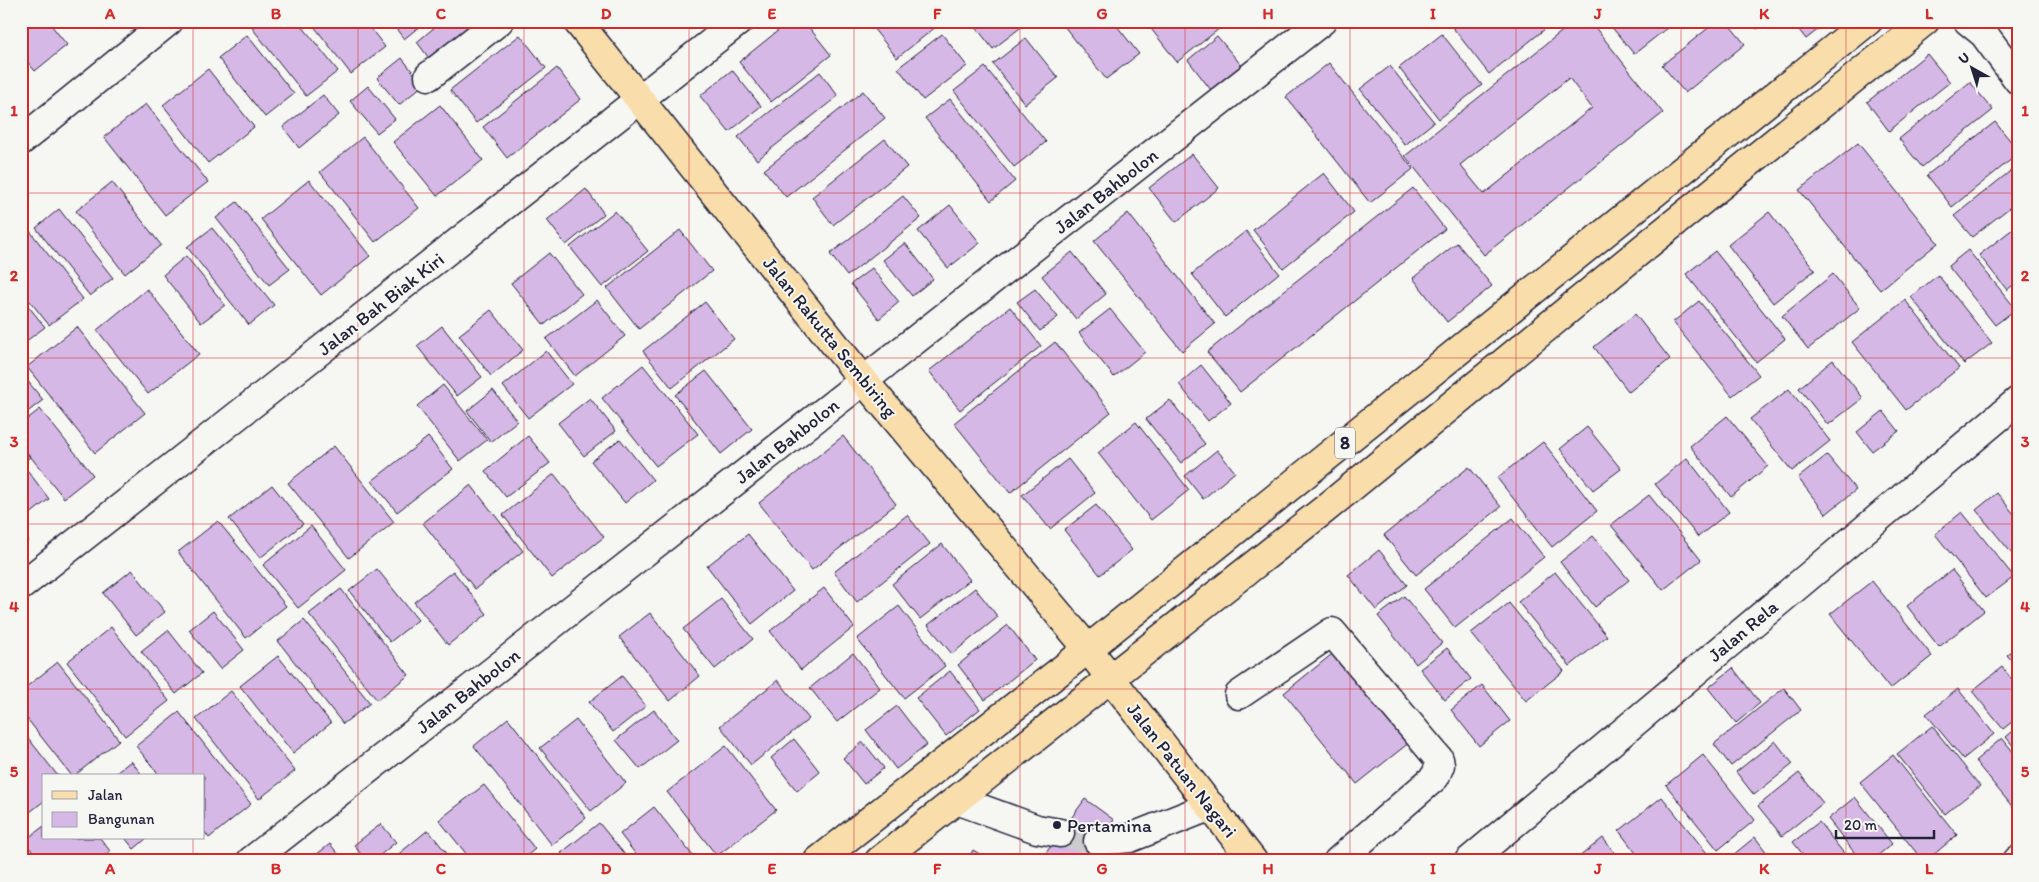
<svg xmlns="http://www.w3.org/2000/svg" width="2039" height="882" viewBox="0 0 2039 882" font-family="Itim,sans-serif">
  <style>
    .building { fill: #d6b8e6; stroke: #22223b; fill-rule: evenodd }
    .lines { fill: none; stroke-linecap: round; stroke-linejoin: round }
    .minor-tunnel { stroke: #cccccd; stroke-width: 28; stroke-dasharray: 28 14; stroke-linecap: butt }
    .minor-casing { stroke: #22223b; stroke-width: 31 }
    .major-casing { stroke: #22223b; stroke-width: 31 }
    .highway-casing { stroke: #22223b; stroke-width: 31 }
    .minor { stroke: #f6f6f2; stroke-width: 28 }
    .major { stroke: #f9deab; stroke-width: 28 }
    .highway { stroke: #f9deab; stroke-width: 28 }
    .grid { fill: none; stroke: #d62828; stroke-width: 1; stroke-opacity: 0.55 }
    .poi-dot { fill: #22223b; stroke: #f6f6f2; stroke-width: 2 }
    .labels { text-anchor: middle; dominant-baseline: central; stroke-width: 4; stroke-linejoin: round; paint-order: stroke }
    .shield { fill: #f6f6f2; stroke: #626272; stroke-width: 1 }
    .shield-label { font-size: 18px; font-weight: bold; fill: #22223b }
    .street-label { font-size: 19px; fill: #22223b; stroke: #f6f6f2 }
    .poi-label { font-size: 19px; fill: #22223b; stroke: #f6f6f2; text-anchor: start }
    .neatline { fill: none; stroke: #d62828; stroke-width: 2 }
    .grid-label { font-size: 16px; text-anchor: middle; font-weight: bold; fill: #d62828 }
  </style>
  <rect width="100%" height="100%" fill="#f6f6f2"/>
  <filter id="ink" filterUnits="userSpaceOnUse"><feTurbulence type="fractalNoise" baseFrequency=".02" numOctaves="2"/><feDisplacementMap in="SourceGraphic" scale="10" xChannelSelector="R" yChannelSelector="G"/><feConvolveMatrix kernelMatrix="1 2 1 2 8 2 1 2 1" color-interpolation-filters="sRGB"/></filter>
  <g filter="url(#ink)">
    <path class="building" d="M21,21H48L67,45L35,71L21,54Z
      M260,21H298L338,71L306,96L252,28Z
      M310,21H365L385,47L351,74Z
      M390,21H423L424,23L404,39Z
      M442,21H489L434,65L417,42Z
      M790,21H804L831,55L771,102L739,62Z
      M881,21H933L937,26L897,58L873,28Z
      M971,21H1029L993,49Z
      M1060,21H1113L1139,54L1106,79Z
      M1145,21H1221L1224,25L1177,62Z
      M1454,21H1555L1489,74L1450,24Z
      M1575,21H1590L1663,113L1484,255L1405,156ZM1569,78L1592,108L1484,194L1460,165Z
      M1615,21H1676L1634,54L1610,25Z
      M1717,21H1726L1745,44L1685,93L1662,65Z
      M1750,21H1767L1757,29Z
      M1792,21H1829L1806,39Z
      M942,34L967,66L923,100L898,68Z
      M1442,34L1482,85L1439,119L1399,68Z
      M247,35L294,94L265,117L218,58Z
      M520,35L546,68L476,123L450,90Z
      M1217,36L1242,66L1211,90L1188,60Z
      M1026,38L1058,78L1025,104L993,64Z
      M1927,54L1950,82L1889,131L1867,102Z
      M402,58L423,85L399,105L377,78Z
      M1329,63L1413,169L1370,203L1286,97Z
      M1390,66L1434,122L1405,145L1360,89Z
      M985,67L1046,142L1014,167L954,91Z
      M557,68L581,99L507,158L483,127Z
      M208,69L254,127L208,163L163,105Z
      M732,70L761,106L729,132L700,96Z
      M820,72L838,96L757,160L738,137Z
      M1970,82L1993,110L1922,167L1899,139Z
      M368,86L395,119L377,133L350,101Z
      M863,91L885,118L786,197L764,170Z
      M323,95L339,115L299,148L283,127Z
      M950,99L1015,181L991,201L925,118Z
      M146,104L208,182L165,215L104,137Z
      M440,105L483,160L437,196L393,142Z
      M1995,122L2018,150V154L1952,207L1927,175Z
      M363,137L419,208L375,242L320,172Z
      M885,139L907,167L833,225L812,197Z
      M1858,143L1938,243L1880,290L1799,190Z
      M1192,154L1219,188L1176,222L1149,188Z
      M2018,165V201L1972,237L1954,216Z
      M1324,173L1354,212L1283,268L1253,230Z
      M309,180L370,256L321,295L261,219Z
      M112,182L161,245L125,274L76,211Z
      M1413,188L1445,229L1240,392L1207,352Z
      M586,189L604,214L566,245L547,220Z
      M903,196L921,218L847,276L830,254Z
      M237,202L290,269L269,285L216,218Z
      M950,205L980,243L948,268L918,231Z
      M59,209L113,278L90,296L36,228Z
      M615,211L648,251L602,287L570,247Z
      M1769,212L1815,270L1773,303L1728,245Z
      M1128,213L1215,324L1182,351L1094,241Z
      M2018,225V281L2007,290L1979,255Z
      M212,228L274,305L249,325L187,247Z
      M29,230L83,299L49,325L21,290V236Z
      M680,230L712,271L639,329L607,288Z
      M1246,231L1279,273L1225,317L1192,274Z
      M905,243L933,279L912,296L883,260Z
      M1457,243L1492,286L1447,322L1413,278Z
      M1968,250L2016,309L1995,325L1948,266Z
      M1715,251L1785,339L1756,362L1686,274Z
      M1072,252L1106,294L1076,319L1042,276Z
      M549,253L582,294L544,325L511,283Z
      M186,256L225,305L201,323L163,275Z
      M872,268L899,302L879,319L851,284Z
      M1833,274L1860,308L1808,349L1782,316Z
      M1938,275L1992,343L1964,364L1911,297Z
      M147,289L199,354L148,394L97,330Z
      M1035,289L1058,317L1040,331L1017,302Z
      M21,297L45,327L21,345Z
      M597,300L625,336L575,376L546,339Z
      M1905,300L1959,368L1906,410L1852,342Z
      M1699,301L1759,375L1732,396L1673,322Z
      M705,302L734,339L672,388L643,351Z
      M1010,307L1041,346L960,410L929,371Z
      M1110,309L1145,352L1114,377L1079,333Z
      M491,310L523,350L491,376L459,335Z
      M1635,314L1670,359L1629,392L1594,347Z
      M442,326L482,377L457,396L417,346Z
      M77,327L145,413L95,453L27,367Z
      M1055,342L1111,412L1010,493L954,423Z
      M546,351L572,384L528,418L503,386Z
      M1833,360L1863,398L1828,425L1799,388Z
      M643,365L698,434L656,466L602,398Z
      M1201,365L1231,403L1208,421L1179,384Z
      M706,371L752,429L721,454L675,395Z
      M21,373L43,400L21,417Z
      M443,385L487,440L460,461L417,406Z
      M1789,389L1830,441L1792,471L1750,419Z
      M493,390L517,421L491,442L467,411Z
      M590,398L616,431L584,456L558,423Z
      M1170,400L1205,444L1181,463L1146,419Z
      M40,409L93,475L64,498L21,445V424Z
      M1883,411L1899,431L1872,451L1857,432Z
      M1727,416L1768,466L1731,497L1690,446Z
      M1136,422L1189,490L1151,520L1098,453Z
      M1587,427L1621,469L1593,490L1560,449Z
      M528,436L550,463L506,497L485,471Z
      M843,436L896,504L812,570L759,503Z
      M428,437L453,469L397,512L372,481Z
      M620,439L653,480L625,503L591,461Z
      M1543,442L1597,511L1552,547L1497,478Z
      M21,446L30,457L21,464Z
      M334,446L394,522L349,558L288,483Z
      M1217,450L1235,472L1203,499L1185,476Z
      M1827,455L1856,490L1826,514L1798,478Z
      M1687,458L1729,512L1698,537L1655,484Z
      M1068,459L1095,493L1050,529L1022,495Z
      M1469,467L1501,507L1416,575L1384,535Z
      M28,471L49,499L24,519L21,515V477Z
      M554,474L604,537L552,578L503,515Z
      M272,485L303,524L260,558L229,519Z
      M471,485L523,551L475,589L423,523Z
      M1997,493L2018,519V561L1976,510Z
      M1649,495L1701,560L1663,590L1611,525Z
      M1096,505L1132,550L1100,575L1064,530Z
      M1962,512L2014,577L1986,598L1935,534Z
      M907,515L930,544L857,602L834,572Z
      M1513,518L1544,557L1455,628L1424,589Z
      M218,521L286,606L246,638L178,552Z
      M311,526L346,570L298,608L263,565Z
      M21,531L29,541L21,547Z
      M748,534L793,591L752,624L707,566Z
      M1593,536L1629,580L1595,607L1560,562Z
      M942,544L970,580L920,619L892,584Z
      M1379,550L1407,585L1376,610L1348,575Z
      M377,569L418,620L390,642L349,591Z
      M132,570L165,612L136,635L103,593Z
      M1952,570L1984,611L1939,647L1907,606Z
      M453,571L487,614L448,645L414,602Z
      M1555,572L1607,636L1570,666L1518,602Z
      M1872,581L1932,656L1890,689L1830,614Z
      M824,588L854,627L801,670L770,631Z
      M975,588L998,617L952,654L928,625Z
      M341,589L409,675L377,700L309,614Z
      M1404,596L1442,643L1416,664L1378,616Z
      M721,599L753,639L715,669L683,629Z
      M1509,603L1564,671L1526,701L1471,633Z
      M899,606L945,666L904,698L857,639Z
      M213,611L244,650L220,669L189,630Z
      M650,613L700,676L670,701L619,637Z
      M304,620L370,703L343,724L278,641Z
      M1008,625L1035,660L985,700L958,665Z
      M111,627L169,701L125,736L67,662Z
      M168,630L202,673L176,694L141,651Z
      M2018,646V668L2007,655Z
      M1447,648L1471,679L1445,700L1420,669Z
      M1337,650L1410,742L1357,784L1284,693Z
      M853,653L880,688L837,722L810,688Z
      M278,656L331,723L293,753L240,686Z
      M58,662L119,740L74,776H72L21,711V691Z
      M2002,667L2018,687V717L2003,729L1972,691Z
      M1733,668L1760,703L1736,723L1708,688Z
      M950,671L980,709L946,736L916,698Z
      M622,676L646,706L613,732L589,702Z
      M778,680L809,719L751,765L720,726Z
      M1482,685L1510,721L1479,746L1451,710Z
      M1784,688L1801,710L1731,766L1714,744Z
      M1958,689L1994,734L1963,759L1926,714Z
      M231,691L295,771L259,799L196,719Z
      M897,706L927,745L896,769L866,730Z
      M654,710L677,740L640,769L616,740Z
      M179,712L251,804L209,838L204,831V776H160L136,746Z
      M508,718L586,818L552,845L474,746Z
      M576,720L626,783L591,811L540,748Z
      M1932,726L1980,786L1945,814L1897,754Z
      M2018,727V752L2006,737Z
      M21,729L58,776H44V801L21,819Z
      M2002,738L2018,758V808L2015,810L1975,761Z
      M794,739L820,772L797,791L771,758Z
      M1775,741L1793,764L1754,795L1736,772Z
      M863,742L884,768L864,784L843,758Z
      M726,746L776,810L717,856L667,792Z
      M1703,755L1755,820L1718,850L1666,785Z
      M1893,755L1957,835L1926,861H1923L1860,782Z
      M131,761L143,776H112Z
      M1799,773L1823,803L1782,836L1758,806Z
      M484,785L535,849L521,861H472L439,820Z
      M1662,797L1710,857L1706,861H1642L1619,831Z
      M1855,797L1892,844L1871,861H1861L1828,819Z
      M1085,799L1114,820L1084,861H1040Z
      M654,807L697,861H641L620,834Z
      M1819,822L1850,861H1808L1793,842Z
      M599,823L630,861H568L561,853Z
      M381,824L396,842L373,861H366L354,845Z
      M44,826V838H100L110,851L97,861H40L24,841Z
      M428,830L453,861H390Z
      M1755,837L1773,861H1737L1733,855Z
      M125,838H147L134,849Z
      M1603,838L1621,861H1574Z
      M330,844L344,861H308Z
      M973,850L991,861H967Z"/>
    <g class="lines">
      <path class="minor-tunnel" d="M1060,833L1098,841"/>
      <g class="minor-casing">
        <path id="minor" d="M1968,21L1984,34L2018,80
          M429,76L499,21
          M21,141L169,21
          M21,586L739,21
          M1239,695L1332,632L1439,759L1440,765L1435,777L1338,861
          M957,800L1037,829L1060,833
          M1098,841L1130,838L1211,806
          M251,861L1322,21
          M1469,861L2018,401
          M2017,861L2018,860"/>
      </g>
      <g class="major-casing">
        <path id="major" d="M577,21L864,381L1088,649L1253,861"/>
      </g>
      <g class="highway-casing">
        <path id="highway" d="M818,861L1088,649L1868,21
          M879,861L1325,509L1652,241L1925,21"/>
      </g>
      <use href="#minor" class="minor"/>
      <use href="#major" class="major"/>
      <use href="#highway" class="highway"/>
    </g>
  </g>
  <path class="grid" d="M193,21V776M358,21V861M524,21V861M689,21V861M854,21V861M1020,21V861M1185,21V861M1350,21V861M1516,21V861M1681,21V861M1846,21V861M21,193H2018M21,358H2018M21,524H2018M21,689H2018M193,838V861"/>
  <circle class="poi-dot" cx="1057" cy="825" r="5"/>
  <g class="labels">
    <rect class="shield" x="1335" y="427.5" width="20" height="31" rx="4"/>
    <g class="shield-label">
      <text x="1345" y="443">8</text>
    </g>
    <g class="street-label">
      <text transform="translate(1106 191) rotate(-38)">Jalan Bahbolon</text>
      <text transform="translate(381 304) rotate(-38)">Jalan Bah Biak Kiri</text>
      <text transform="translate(830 337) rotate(51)">Jalan Rakutta Sembiring</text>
      <text transform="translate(787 441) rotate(-38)">Jalan Bahbolon</text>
      <text transform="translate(1743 631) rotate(-40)">Jalan Rela</text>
      <text transform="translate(468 691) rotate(-38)">Jalan Bahbolon</text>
      <text transform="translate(1182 770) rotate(52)">Jalan Patuan Nagari</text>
    </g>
    <g class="poi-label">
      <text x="1067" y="825">Pertamina</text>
    </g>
  </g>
  <rect width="2039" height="882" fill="none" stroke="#f6f6f2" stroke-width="55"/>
  <rect x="42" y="774" width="162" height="65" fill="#f6f6f2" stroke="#a1a1a9"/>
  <rect x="52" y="791" width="25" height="8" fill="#f9deab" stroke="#a1a1a9"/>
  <text x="88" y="800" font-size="15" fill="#22223b">Jalan</text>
  <rect x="52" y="812" width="25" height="15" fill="#d6b8e6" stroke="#a1a1a9"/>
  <text x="88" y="824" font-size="15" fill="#22223b">Bangunan</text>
  <g transform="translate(1972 68) rotate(321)" stroke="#f6f6f2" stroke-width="4" paint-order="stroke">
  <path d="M0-4L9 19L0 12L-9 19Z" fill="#22223b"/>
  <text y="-8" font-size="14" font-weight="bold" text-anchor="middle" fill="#22223b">U</text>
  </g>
  <path d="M1836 830v8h98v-8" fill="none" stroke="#22223b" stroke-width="2.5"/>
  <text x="1844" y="830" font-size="15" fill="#22223b" stroke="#f6f6f2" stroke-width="4" paint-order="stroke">20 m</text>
  <rect x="28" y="28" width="1984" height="826" class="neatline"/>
  <g class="grid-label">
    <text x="110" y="19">A</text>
    <text x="276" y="19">B</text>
    <text x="441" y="19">C</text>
    <text x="606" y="19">D</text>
    <text x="772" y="19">E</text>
    <text x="937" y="19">F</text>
    <text x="1102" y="19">G</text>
    <text x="1268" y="19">H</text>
    <text x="1433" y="19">I</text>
    <text x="1598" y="19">J</text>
    <text x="1764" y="19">K</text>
    <text x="1929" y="19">L</text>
    <text x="14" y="116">1</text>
    <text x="2025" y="116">1</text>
    <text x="14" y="281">2</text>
    <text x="2025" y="281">2</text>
    <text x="14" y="447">3</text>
    <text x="2025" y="447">3</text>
    <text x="14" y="612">4</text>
    <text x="2025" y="612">4</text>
    <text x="14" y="777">5</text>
    <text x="2025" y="777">5</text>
    <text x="110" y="874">A</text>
    <text x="276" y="874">B</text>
    <text x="441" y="874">C</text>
    <text x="606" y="874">D</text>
    <text x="772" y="874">E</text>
    <text x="937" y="874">F</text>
    <text x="1102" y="874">G</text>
    <text x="1268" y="874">H</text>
    <text x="1433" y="874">I</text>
    <text x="1598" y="874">J</text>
    <text x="1764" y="874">K</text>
    <text x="1929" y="874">L</text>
  </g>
</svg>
